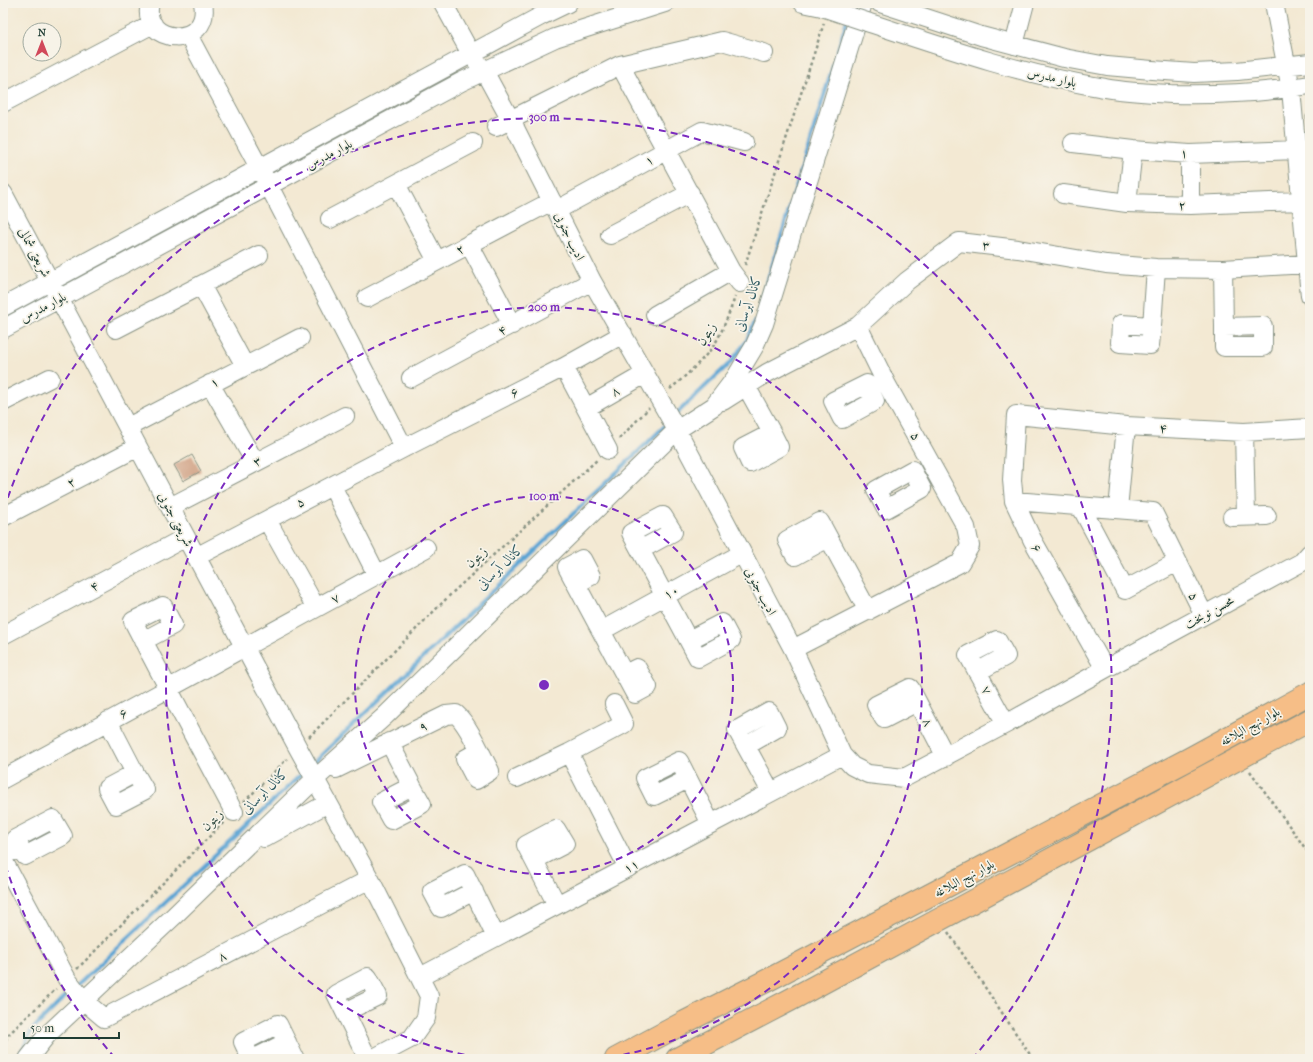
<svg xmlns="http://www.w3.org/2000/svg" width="1313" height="1062" viewBox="0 0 1313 1062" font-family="'IM FELL French Canon',Amiri,serif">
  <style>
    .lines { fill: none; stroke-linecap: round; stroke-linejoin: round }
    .stream { stroke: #5ca5d4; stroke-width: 4 }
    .building { fill: #d0a083 }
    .minor-casing { stroke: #899384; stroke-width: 20 }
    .major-casing { stroke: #899384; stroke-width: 24 }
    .path { stroke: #899384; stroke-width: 2.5; stroke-dasharray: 3 3; stroke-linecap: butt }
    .minor { stroke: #fff; stroke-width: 18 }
    .major { stroke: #f6be87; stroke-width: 22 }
    .minor-bridge-casing { stroke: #899384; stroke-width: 20; stroke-linecap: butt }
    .minor-bridge { stroke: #fff; stroke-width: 18 }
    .ring { fill: none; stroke: #7b2cbf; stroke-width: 2; stroke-dasharray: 7 5 }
    .labels { text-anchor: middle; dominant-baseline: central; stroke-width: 3.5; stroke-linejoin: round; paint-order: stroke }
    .street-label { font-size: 13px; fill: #1f3d34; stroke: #f7f3e8 }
    .water-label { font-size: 14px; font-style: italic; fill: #315c64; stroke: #f7f3e8 }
    .centre { fill: #7b2cbf; stroke: #f7f3e8; stroke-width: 2 }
    .ring-label { font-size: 12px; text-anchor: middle; font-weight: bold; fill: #7b2cbf; stroke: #f7f3e8; stroke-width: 3.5; stroke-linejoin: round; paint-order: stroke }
  </style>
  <rect width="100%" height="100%" fill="#f7f3e8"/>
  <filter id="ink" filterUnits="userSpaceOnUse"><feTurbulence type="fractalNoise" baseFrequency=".025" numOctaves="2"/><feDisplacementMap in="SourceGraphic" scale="8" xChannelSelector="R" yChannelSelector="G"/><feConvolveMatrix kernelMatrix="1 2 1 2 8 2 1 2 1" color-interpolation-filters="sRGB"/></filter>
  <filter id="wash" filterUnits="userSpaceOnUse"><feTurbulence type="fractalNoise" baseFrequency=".012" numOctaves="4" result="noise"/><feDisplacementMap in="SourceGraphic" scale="16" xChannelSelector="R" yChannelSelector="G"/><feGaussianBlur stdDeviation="0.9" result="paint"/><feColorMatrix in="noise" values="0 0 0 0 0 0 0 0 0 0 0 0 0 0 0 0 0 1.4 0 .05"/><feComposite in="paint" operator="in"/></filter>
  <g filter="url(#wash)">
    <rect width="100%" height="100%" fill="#f3e9d3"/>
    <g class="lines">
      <path class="stream" d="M850,12L853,3
        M760,306L847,20
        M674,416L731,362L746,342L755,322
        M312,764L668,423
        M78,985L306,770
        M18,1059L32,1030L71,991"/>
    </g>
    <g id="blocks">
      <path class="building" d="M1310,110V153H1309L1306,116Z
        M192,455L201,471L183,481L174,465Z"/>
    </g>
  </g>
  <g filter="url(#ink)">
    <use href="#blocks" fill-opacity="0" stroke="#899384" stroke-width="1"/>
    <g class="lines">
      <g class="minor-casing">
        <path id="minor" d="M150,3C139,46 212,49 203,3
          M443,3L471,54L484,71L515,128L592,281L677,430L793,649L842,755L852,766L868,774L904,778L1006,724L1105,669L1302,562L1310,553
          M803,3L822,7
          M880,3L981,36L1064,58L1107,66L1152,70L1194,73L1237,71L1310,63
          M1274,3L1291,89L1310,296
          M867,22C945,48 1023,75 1105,88C1127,92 1149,93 1171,94C1218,95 1264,93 1310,85
          M188,35L269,186L404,448
          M1014,45L1025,3
          M3,103L153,24
          M496,127L620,65
          M1073,143L1133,150L1190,154L1296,150
          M396,184L437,261
          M3,193L298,748L370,879L429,996L426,1018L412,1038L372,1059
          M1063,194L1127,203L1190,205L1301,201
          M1127,203L1133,150
          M1190,205V154
          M557,210L702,131L744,142
          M330,219L473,143
          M610,235L690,193
          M469,244L512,325
          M1223,269L1224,327L1263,326V347H1224V327
          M740,283L731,271L620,65L722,41L764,53
          M201,285L245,366
          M367,298L552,201
          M3,307L541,16L568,3
          M655,315L731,271
          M1152,326L1150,345L1120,343L1121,324L1152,326L1156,268
          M3,329L461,82L555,38L665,3
          M116,329L259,255
          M564,367L608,450
          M411,378L592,281
          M210,384L255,462
          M867,384L875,401L842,419L833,401Z
          M746,386L772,433L743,448L750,463L779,447L772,433
          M723,401L767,373L858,326L907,281L959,242L1018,249L1106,264L1156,268L1223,269L1307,264
          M3,402L50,378
          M586,408L645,374
          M128,427L300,338
          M1244,432L1246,517
          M912,470L922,489L886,509L876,490Z
          M332,486L377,575
          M1014,501L1153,512L1204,615
          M170,507L345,416
          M1081,507L1125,590L1177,562
          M1118,509L1126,426
          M3,517L138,447
          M1232,517L1267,516
          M267,520L316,608
          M828,538L795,556L787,540L820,522L868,611
          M640,550L673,532L663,516L631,533L698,658L731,640L722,623L689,640
          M196,557L404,448L564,367L623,334
          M576,584L591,576L582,559L567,567C589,609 612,651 635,694L648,687L637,668L625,674
          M601,631L741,554
          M3,635L186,537
          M143,641L173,625L163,606L133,621C166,685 200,748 234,812
          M793,649L960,563L970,546L966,527L886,383L858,326
          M1105,669L1032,539L1014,501L1012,480L1016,415L1126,426L1244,432L1310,428
          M977,672L1006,656L997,640L968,655L1006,724
          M917,702L884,719L876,705L910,688L946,757
          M108,721L135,773L107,788L116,805L145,790L135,773
          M389,742L412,786L381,802L391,820L422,804L412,786
          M746,746L777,728L769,712L737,730L771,792
          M569,753L628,868
          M336,769L446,715L456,714C468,724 482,756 490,771L476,780L465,759L479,751
          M517,778L569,753L624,724L614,704
          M3,779L426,548
          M688,779L654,796L645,778L679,761L711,824
          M264,838L328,803
          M3,856L20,847L15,839L53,819L63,836L25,856L20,847
          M3,860L67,979L83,1000L104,1018L370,879
          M534,860L565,844L556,829L526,845L557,905
          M474,891L441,908L432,891L465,874L496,937
          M420,977L842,755
          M345,1012L378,996L368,977L336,994L368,1059
          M28,1059L47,1035L174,916L315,779L385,716L677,430L714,406L736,377L754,347L764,324L863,3
          M251,1059L243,1042L278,1024L295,1059
          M253,1059L287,1042"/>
      </g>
      <g class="major-casing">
        <path id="major" d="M616,1059L685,1022L768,980L1191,758L1310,693
          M677,1059L790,1000L1310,720"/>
      </g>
      <path class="path" d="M745,265L824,23
        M670,389C685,377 703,360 714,345C722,333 730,311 735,297
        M619,439L649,408
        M309,737L452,593L598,459
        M1250,771L1310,855
        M244,802L287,759
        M948,932L1033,1059
        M77,969L225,821
        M3,1046L8,1035L56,989"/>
      <use href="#minor" class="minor"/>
      <use href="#major" class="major"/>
      <g class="minor-bridge-casing">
        <path id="minor-bridge" d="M822,7L867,22"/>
      </g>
      <use href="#minor-bridge" class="minor-bridge"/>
    </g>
  </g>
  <g class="ring">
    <circle cx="544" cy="685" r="189"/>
    <path d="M488 1059A378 378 0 1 1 600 1059"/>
    <path d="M115 1058A568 568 0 0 1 4 861M4 509A568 568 0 1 1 973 1058"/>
  </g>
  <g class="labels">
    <g class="street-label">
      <text transform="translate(1052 77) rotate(13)">بلوار مدرس</text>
      <text transform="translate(1184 153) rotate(3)">۱</text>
      <text transform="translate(329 154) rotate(-28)">بلوار مدرس</text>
      <text transform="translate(649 160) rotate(-28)">۱</text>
      <text transform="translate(1182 205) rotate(1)">۲</text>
      <text transform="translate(570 236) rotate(64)">ادیب جنوبی</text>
      <text transform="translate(986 245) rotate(7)">۳</text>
      <text transform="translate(460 249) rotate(-28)">۲</text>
      <text transform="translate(35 252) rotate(62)">شریعتی شمالی</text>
      <text transform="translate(43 307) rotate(-28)">بلوار مدرس</text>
      <text transform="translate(502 330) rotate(-28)">۴</text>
      <text transform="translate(706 334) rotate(-59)">زیتون</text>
      <text transform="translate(214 382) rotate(-27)">۱</text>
      <text transform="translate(615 391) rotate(-30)">۸</text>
      <text transform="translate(514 392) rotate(-27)">۶</text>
      <text transform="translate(1163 428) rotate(3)">۴</text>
      <text transform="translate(916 436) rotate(61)">۵</text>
      <text transform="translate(257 461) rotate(-27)">۳</text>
      <text transform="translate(71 482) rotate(-27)">۲</text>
      <text transform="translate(300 502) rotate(-28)">۵</text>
      <text transform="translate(176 519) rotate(62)">شریعتی جنوبی</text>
      <text transform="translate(1037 548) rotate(61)">۶</text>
      <text transform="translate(476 557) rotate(-43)">زیتون</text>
      <text transform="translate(94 586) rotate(-28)">۴</text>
      <text transform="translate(761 591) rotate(62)">ادیب جنوبی</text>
      <text transform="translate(671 592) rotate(-29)">۱۰</text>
      <text transform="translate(1194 596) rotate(63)">۵</text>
      <text transform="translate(335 598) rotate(-29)">۷</text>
      <text transform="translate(1209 612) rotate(-29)">محسن نوبخت</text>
      <text transform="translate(987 690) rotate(61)">۷</text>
      <text transform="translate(123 713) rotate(-29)">۶</text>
      <text transform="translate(928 722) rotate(63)">۸</text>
      <text transform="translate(423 726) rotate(-26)">۹</text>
      <text transform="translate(1250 726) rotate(-29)">بلوار نهج البلاغه</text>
      <text transform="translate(212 820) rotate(-45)">زیتون</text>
      <text transform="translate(631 866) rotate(-28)">۱۱</text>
      <text transform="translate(964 878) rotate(-28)">بلوار نهج البلاغه</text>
      <text transform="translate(222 956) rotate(-28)">۸</text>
    </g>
    <g class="water-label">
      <text transform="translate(748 303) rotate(-71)">کانال آبرسانی</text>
      <text transform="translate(500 567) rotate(-44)">کانال آبرسانی</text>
      <text transform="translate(265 791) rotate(-44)">کانال آبرسانی</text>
    </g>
  </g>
  <circle cx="544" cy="685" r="6" class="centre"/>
  <g class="ring-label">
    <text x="544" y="121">300 m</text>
    <text x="544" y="311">200 m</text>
    <text x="544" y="500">100 m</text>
  </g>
  <rect width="1313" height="1062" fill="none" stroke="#f7f3e8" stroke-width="16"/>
  <g transform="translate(42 42)"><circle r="19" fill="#f7f3e8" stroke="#a1aaa0"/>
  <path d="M0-3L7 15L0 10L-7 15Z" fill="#d1495b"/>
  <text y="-6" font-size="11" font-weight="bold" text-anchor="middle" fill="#1f3d34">N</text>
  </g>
  <path d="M24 1032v6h95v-6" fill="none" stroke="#1f3d34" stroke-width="2"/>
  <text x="30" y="1032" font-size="12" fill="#1f3d34" stroke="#f7f3e8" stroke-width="3" paint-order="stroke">50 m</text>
</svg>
